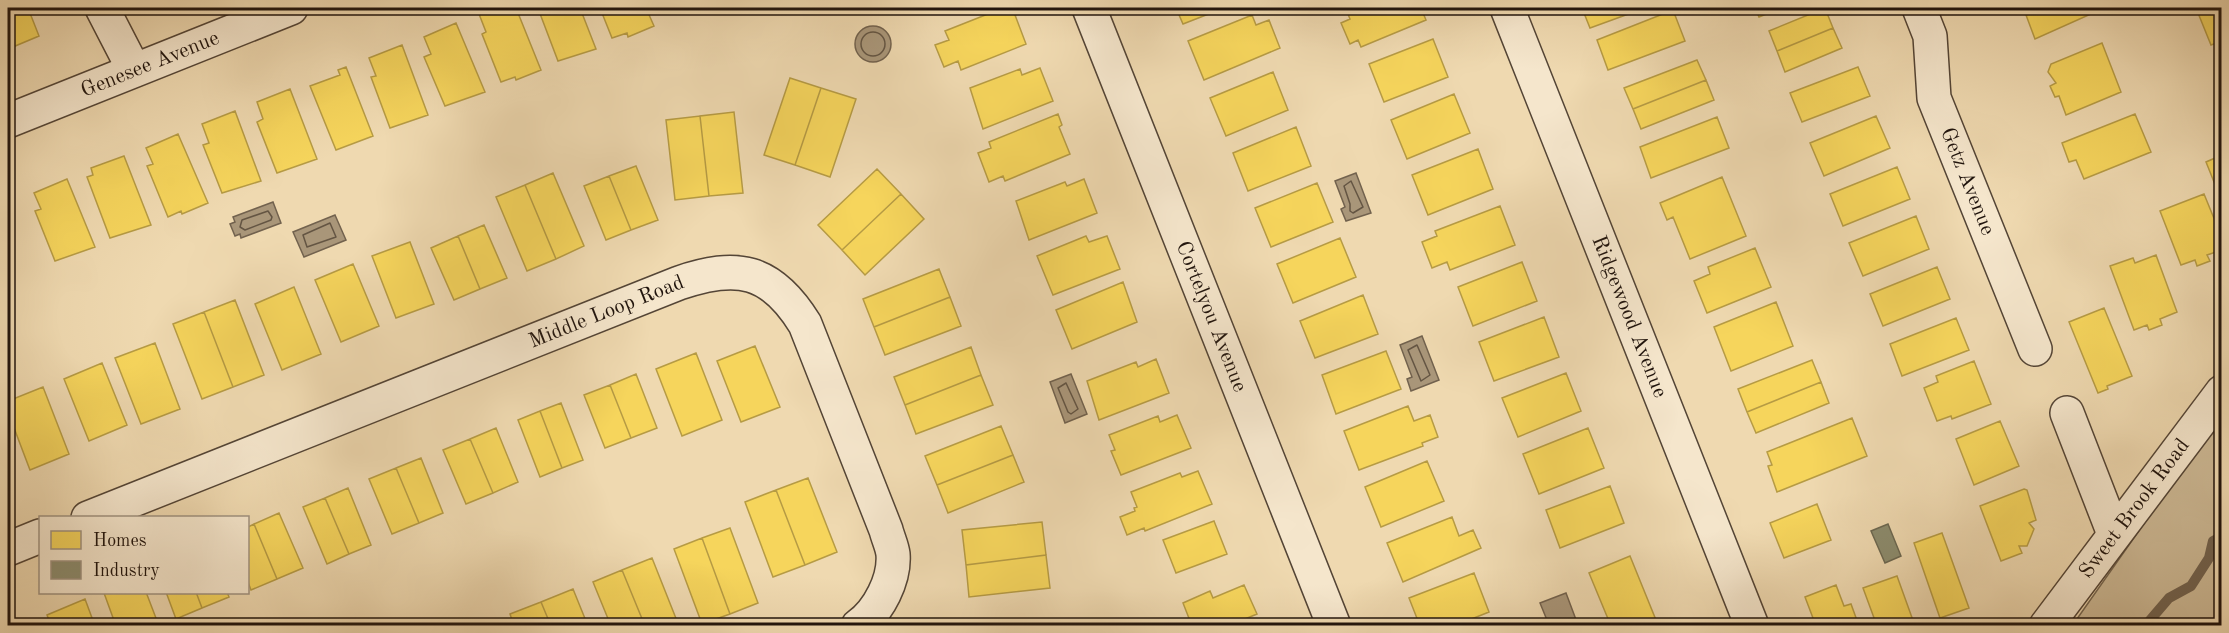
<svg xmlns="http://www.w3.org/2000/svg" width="2229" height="633" viewBox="0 0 2229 633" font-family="'Old Standard TT',serif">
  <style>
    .green { fill: #ccb894; stroke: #766650; stroke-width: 1.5 }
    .water { fill: #a99679; stroke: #72624e; stroke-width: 1.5 }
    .homes { fill: #f6d55c; stroke: #b69b44; stroke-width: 1.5 }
    .industry { fill: #8c8c6e; stroke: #6c6851; stroke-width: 1.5 }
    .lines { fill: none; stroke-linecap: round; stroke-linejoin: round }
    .shore { stroke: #645543; stroke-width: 1.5 }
    .stream { stroke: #72624e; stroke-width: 10 }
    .minor-casing { stroke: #544536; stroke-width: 36 }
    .minor { stroke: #f5e6cc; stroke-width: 33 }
    .labels { text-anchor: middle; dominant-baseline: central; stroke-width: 6; stroke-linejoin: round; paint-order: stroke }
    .street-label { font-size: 21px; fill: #20140d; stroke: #f5e6cc }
  </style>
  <rect width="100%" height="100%" fill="#efd9b0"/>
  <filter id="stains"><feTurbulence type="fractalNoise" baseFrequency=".00333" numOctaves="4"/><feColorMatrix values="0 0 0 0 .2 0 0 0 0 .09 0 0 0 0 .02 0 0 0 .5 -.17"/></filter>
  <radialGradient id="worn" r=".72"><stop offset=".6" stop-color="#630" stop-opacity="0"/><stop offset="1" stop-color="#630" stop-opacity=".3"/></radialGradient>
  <path class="green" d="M2221,414V612L2213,619L2211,625L2072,626Z"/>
  <path class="water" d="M855 44a18 18 0 1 1 36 0a18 18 0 1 1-36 0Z
    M1356,173L1371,213L1346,221L1341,209L1345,207L1335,181Z
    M273,202L281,223L241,238L240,234L235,236L230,224L235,222L233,217Z
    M335,215L346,240L304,257L293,232Z
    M1422,336L1439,380L1411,391L1407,379L1412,377L1400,345Z
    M1071,374L1087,414L1065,423L1050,382Z
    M1566,593L1578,625H1549L1540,603Z"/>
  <path class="homes" d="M12,8H28L39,36L8,49V9Z
    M496,8H516L541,70L516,80L515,77L501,82L482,34L486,32L479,14Z
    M543,8H580L596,49L558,61L539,11Z
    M600,8H646L654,26L628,37L627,33L612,38Z
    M936,8H954L939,14Z
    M1003,8H1015L1018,14L1015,15L1026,44L961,70L958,61L944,67L935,45L949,40L945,31Z
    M1176,8H1224L1183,24Z
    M1350,8H1421L1426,20L1361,47L1358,40L1350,44L1341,23L1350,19L1346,9Z
    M1582,8H1645L1590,28Z
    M1755,8H1782L1759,17Z
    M1825,8L1833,28L1777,51L1769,31Z
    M2029,8H2102V9L2035,39L2026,15L2031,13Z
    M2196,8H2222V41L2211,45Z
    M1673,10L1685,41L1608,70L1597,40Z
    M1252,15L1256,25L1269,20L1280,48L1204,80L1188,41Z
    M456,23L485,92L445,106L424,57L431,54L424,37Z
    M1833,28L1842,48L1785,72L1777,51Z
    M1433,39L1448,77L1384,102L1369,64Z
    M2102,43L2121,92L2066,115L2059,96L2055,97L2050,86L2056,83L2048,72L2051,64Z
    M402,45L428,115L390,128L371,77L376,76L369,58Z
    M1697,60L1706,80L1633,109L1624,88Z
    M346,67L373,136L336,150L310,86L340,75L338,70Z
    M1858,67L1870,96L1802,122L1790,93Z
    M1040,68L1053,101L983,129L970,88L1020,69L1022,75Z
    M1273,72L1288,110L1226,136L1210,98Z
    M790,78L821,88L795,165L764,155Z
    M1706,80L1714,100L1641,129L1633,109Z
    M821,88L856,99L830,177L795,165Z
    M290,89L317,159L277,173L257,122L263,119L257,102Z
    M1454,94L1470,133L1407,159L1391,120Z
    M235,111L261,181L222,193L203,145L209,143L202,124Z
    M734,112L743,193L709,196L700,116Z
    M1058,114L1062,125L1059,127L1070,154L1005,181L1003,176L989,182L978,153L991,148L989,142Z
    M2135,114L2151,152L2084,179L2076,160L2069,162L2062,143Z
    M700,116L709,196L675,200L666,120Z
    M1876,116L1890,148L1824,176L1810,143Z
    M1717,117L1729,148L1651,178L1640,147Z
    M1296,127L1311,166L1248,191L1233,153Z
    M178,134L208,203L182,214L181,211L168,217L147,166L153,164L146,148Z
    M1478,149L1493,189L1428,215L1412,175Z
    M2222,155V202L2206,162Z
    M124,156L151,225L110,238L87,177L93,175L91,168Z
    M636,166L658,220L631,230L609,176Z
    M1897,167L1910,199L1843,226L1830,194Z
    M877,169L901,194L842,250L818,225Z
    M553,173L584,246L556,259L525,185Z
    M609,176L631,230L606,240L584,186Z
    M1722,177L1746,236L1690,259L1673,217L1667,220L1660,203Z
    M67,179L95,247L55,261L35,211L41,209L34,193Z
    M1084,179L1097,213L1029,240L1016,201L1065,182L1067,186Z
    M1317,183L1333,222L1271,247L1255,208Z
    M525,185L556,259L527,271L496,197Z
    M901,194L924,219L865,275L842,250Z
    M2204,194L2222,238V250L2207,255L2210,261L2197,266L2195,260L2181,265L2160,211Z
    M1500,206L1515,245L1450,270L1447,262L1432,268L1422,242L1437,236L1435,231Z
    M1916,216L1929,249L1863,276L1849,243Z
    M484,225L507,278L480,289L458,236Z
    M458,236L480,289L454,300L431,248Z
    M1086,236L1089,242L1107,236L1120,269L1053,295L1037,256Z
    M1340,238L1356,277L1293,303L1277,264Z
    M410,242L434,304L396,318L372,256Z
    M1755,248L1771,287L1707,313L1694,281L1710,274L1708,267Z
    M2156,255L2177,312L2160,319L2162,325L2149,330L2147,325L2134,330L2110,266L2133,258L2135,263Z
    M1522,262L1537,301L1473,326L1458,287Z
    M353,264L379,326L341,342L315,280Z
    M1937,267L1950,299L1883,326L1870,294Z
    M939,269L950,297L874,327L863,299Z
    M1123,282L1137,322L1072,349L1056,310Z
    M294,287L321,354L282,370L255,304Z
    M1363,295L1378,334L1315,358L1300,321Z
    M950,297L961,326L885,355L874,327Z
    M235,300L264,375L233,387L204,312Z
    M1776,302L1793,346L1731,371L1714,327Z
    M2104,308L2132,376L2107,386L2108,389L2098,393L2069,322Z
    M204,312L233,387L202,399L173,324Z
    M1544,317L1559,357L1494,381L1479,342Z
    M1956,318L1969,350L1902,376L1890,344Z
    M155,343L180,409L141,424L115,358Z
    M755,346L780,407L741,422L717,361Z
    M971,347L981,375L905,405L894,377Z
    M1386,351L1401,389L1336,414L1322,375Z
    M696,353L722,420L682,436L656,369Z
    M1156,359L1169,393L1099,420L1087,381L1136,362L1138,367Z
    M1812,360L1821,382L1747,412L1738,389Z
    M1974,361L1991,404L1952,419L1951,416L1937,421L1924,388L1938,382L1936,376Z
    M102,363L127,425L89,441L64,379Z
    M1566,373L1581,411L1518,437L1502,398Z
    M636,374L657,428L631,438L610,385Z
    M981,375L993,405L916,434L905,405Z
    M1821,382L1829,403L1756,433L1747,412Z
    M610,385L631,438L605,448L584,395Z
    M43,387L69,454L30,470L8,412V401Z
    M561,403L583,460L562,468L540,411Z
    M1408,406L1414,421L1430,415L1438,437L1422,443L1423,446L1359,470L1344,431Z
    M540,411L562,468L540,477L518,420Z
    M1177,415L1191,448L1121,475L1111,451L1115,450L1109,435L1158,416L1160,422Z
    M1852,418L1867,456L1777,492L1768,466L1772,465L1767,452Z
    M2000,421L2019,466L1974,485L1956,439Z
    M1001,426L1013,455L937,485L925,456Z
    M496,428L518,482L493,493L470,439Z
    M1588,428L1604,468L1539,494L1523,454Z
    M470,439L493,493L466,504L443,450Z
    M1013,455L1024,482L948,513L937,485Z
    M421,458L443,513L419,523L396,468Z
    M1427,461L1444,501L1381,527L1365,487Z
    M396,468L419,523L392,534L369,479Z
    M1198,471L1212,504L1145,531L1144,528L1127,535L1120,517L1135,511L1134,508L1137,507L1131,492L1180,473L1182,477Z
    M808,478L837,552L805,565L776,490Z
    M1610,486L1624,523L1560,548L1546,510Z
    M348,488L371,545L349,554L325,498Z
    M2024,489L2027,490L2036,520L2029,523L2034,529L2027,546H2019L2022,553L2001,561L1980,506Z
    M776,490L805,565L773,577L745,502Z
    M325,498L349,554L327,564L303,507Z
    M1817,504L1831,540L1784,558L1770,523Z
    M279,513L303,568L277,579L254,524Z
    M1452,517L1459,536L1473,530L1481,548L1403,582L1387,543Z
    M1214,521L1227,554L1176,573L1163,540Z
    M1042,522L1046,555L966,565L962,530Z
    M254,524L277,579L251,590L248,582V527Z
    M730,528L758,603L730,614L702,538Z
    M1942,533L1969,608L1940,618L1914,543Z
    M702,538L730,614L702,624L674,549Z
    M1046,555L1050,588L969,597L966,565Z
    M1630,556L1658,625L1656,626H1611L1589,573Z
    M652,558L679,626H645L622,570Z
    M622,570L645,626H611L593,582Z
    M1474,573L1489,612L1454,626H1420L1409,598Z
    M1897,576L1915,626H1877L1863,588Z
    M1244,585L1257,614L1228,626H1192L1183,603L1210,591L1213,598Z
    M1836,585L1844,606L1851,604L1859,626H1816L1805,597Z
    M573,589L588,626H551L541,602Z
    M146,592L159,626H116L104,593Z
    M166,592H196L202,608L176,619Z
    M196,592H227L229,597L202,608Z
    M85,599L95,626H51L47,615Z
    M541,602L551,626H514L510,614Z
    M1511,619L1514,626L1495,625Z"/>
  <path class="industry" d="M1888,524L1901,556L1885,563L1871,531Z"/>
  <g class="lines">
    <path class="shore" d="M861 44a12 12 0 1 1 24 0a12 12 0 1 1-24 0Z
      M1351,181L1363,207L1353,213L1350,211V204L1344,186Z
      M268,211L272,217L271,220L245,230L240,227L242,220Z
      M330,223L336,237L307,247L303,235Z
      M1417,345L1430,375L1421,381L1408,350Z
      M1066,383L1078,409L1071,414L1068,412L1058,388Z"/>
    <path class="stream" d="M2145,626L2169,598L2191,586L2209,558L2213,541L2222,536"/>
    <g class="minor-casing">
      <g id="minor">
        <path d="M102,8L134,70"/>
        <path id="s1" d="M1089,8L1334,626"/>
        <path id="s2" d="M1507,8L1752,626"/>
        <path id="s3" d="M1919,8L1930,36L1934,98L2035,349"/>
        <path id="s4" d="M8,121L291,8"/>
        <path d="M2067,413L2114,534"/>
        <path id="s5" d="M88,518L679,283C737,263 771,269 805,324L886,530C888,538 892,546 893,554C895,579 879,611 858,626"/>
        <path d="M8,549L40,536"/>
        <path id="s6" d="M2046,626L2222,392"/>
      </g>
    </g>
    <use href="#minor" class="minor"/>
  </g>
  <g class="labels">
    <g class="street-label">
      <text stroke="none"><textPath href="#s4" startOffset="153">Genesee Avenue</textPath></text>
      <text stroke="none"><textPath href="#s3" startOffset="182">Getz Avenue</textPath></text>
      <text stroke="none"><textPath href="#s5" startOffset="558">Middle Loop Road</textPath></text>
      <text stroke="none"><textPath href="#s1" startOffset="332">Cortelyou Avenue</textPath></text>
      <text stroke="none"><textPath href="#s2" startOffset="332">Ridgewood Avenue</textPath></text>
      <text stroke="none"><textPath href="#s6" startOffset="147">Sweet Brook Road</textPath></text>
    </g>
  </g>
  <rect width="2229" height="633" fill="none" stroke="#efd9b0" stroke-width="30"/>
  <rect x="9" y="9" width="2211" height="615" fill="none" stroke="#20140d" stroke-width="3"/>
  <rect x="15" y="15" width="2199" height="603" fill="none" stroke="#20140d" stroke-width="1.5"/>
  <rect x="39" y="516" width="210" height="78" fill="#f5e6cc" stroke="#a09280" stroke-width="1.5"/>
  <rect x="51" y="531" width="30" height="18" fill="#f6d55c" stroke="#a09280" stroke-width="1.5"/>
  <text x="93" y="546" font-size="18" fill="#20140d">Homes</text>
  <rect x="51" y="561" width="30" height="18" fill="#8c8c6e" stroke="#a09280" stroke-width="1.5"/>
  <text x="93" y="576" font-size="18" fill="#20140d">Industry</text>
  <rect width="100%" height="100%" filter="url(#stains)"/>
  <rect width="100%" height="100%" fill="url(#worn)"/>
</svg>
